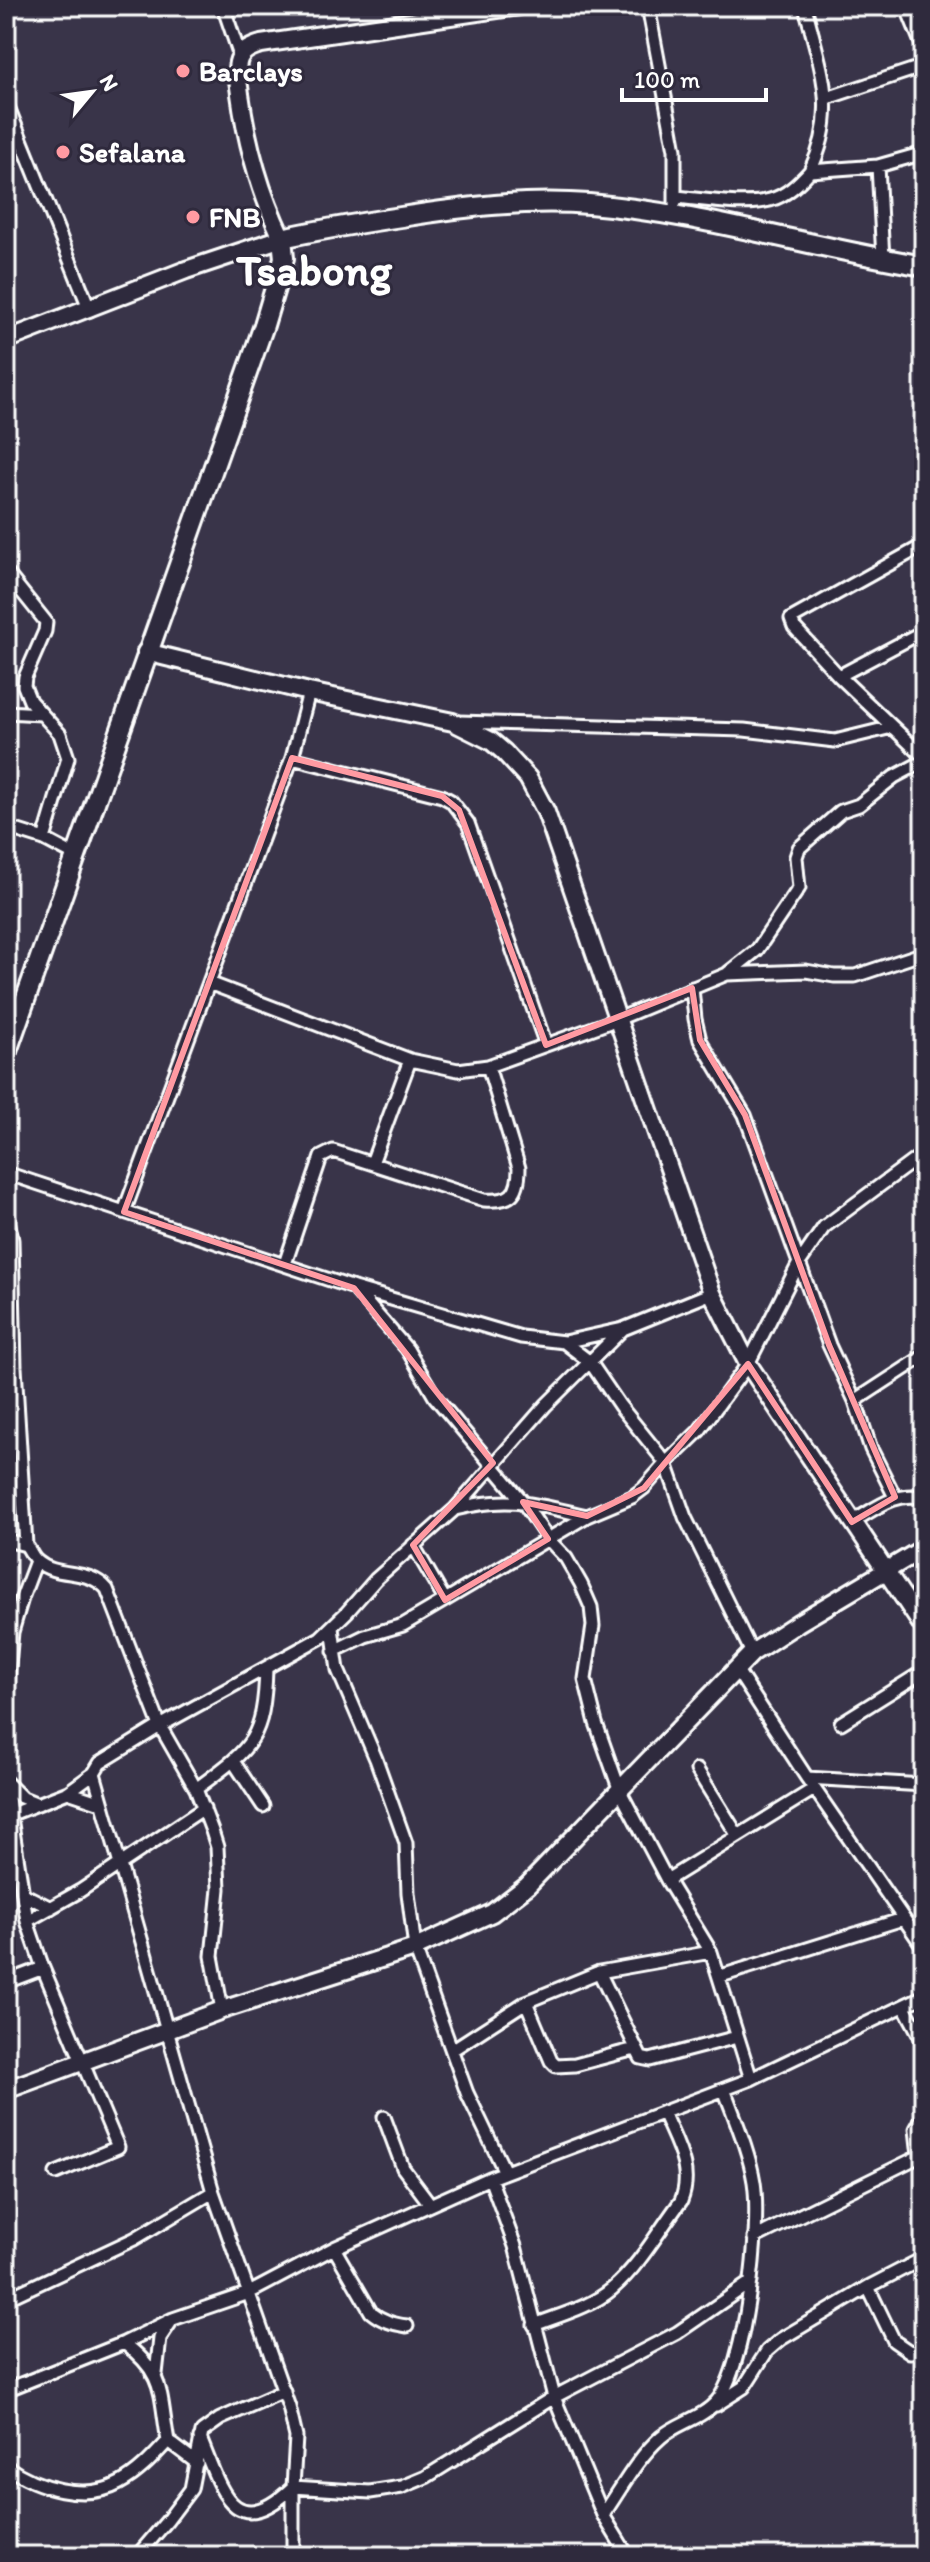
<svg xmlns="http://www.w3.org/2000/svg" width="930" height="2562" viewBox="0 0 930 2562" font-family="Itim,sans-serif">
  <style>
    .lines { fill: none; stroke-linecap: round; stroke-linejoin: round }
    .street-casing { stroke: #fff; stroke-width: 17 }
    .secondary-casing { stroke: #fff; stroke-width: 22 }
    .primary-casing { stroke: #fff; stroke-width: 24 }
    .street { stroke: #2f2a3d; stroke-width: 11 }
    .secondary { stroke: #2f2a3d; stroke-width: 16 }
    .primary { stroke: #2f2a3d; stroke-width: 18 }
    .marked { fill: none; stroke: #ff9aa2; stroke-width: 6; stroke-linejoin: round }
    .poi-dot { fill: #ff9aa2; stroke: #2f2a3d; stroke-width: 3 }
    .labels { text-anchor: middle; dominant-baseline: central; stroke-width: 6; stroke-linejoin: round; paint-order: stroke }
    .poi-label { font-size: 28px; font-weight: bold; fill: #fff; stroke: #2f2a3d; text-anchor: start }
    .town-label { font-size: 44px; font-weight: bold; fill: #fff; stroke: #2f2a3d }
  </style>
  <rect width="100%" height="100%" fill="#393449"/>
  <filter id="ink" filterUnits="userSpaceOnUse"><feTurbulence type="fractalNoise" baseFrequency=".0125" numOctaves="2"/><feDisplacementMap in="SourceGraphic" scale="16" xChannelSelector="R" yChannelSelector="G"/><feConvolveMatrix kernelMatrix="1 2 1 2 8 2 1 2 1" color-interpolation-filters="sRGB"/></filter>
  <g filter="url(#ink)">
    <g class="lines">
      <g class="street-casing">
        <path id="street" d="M223,6L240,56
          M648,6L675,150V203
          M805,6C820,68 840,110 810,171
          M906,6L924,50
          M827,98L924,66
          M6,102L90,310
          M878,166L883,259
          M675,197C702,199 744,207 770,200C786,196 799,183 810,171L878,166L924,153
          M924,545L791,619L794,627L839,676L924,757
          M6,572L46,622L45,631L25,677L24,686L30,701L60,734L68,758L44,839
          M839,676L924,631
          M6,712L41,714
          M459,722L744,730L835,741L892,727
          M292,758L442,796L451,801L468,823L546,1045
          M6,827L44,839L76,856
          M728,973L757,950L799,888L796,857L799,848L841,811L859,805L894,777L924,761
          M209,983L410,1060L458,1070L488,1066L618,1019L727,974L806,971L834,976H855L924,953
          M692,988L695,1019L700,1040L745,1115L829,1345L855,1401L871,1449L895,1497
          M372,1163L410,1060
          M6,1173L354,1288L521,1337L564,1342L623,1329L712,1293
          M6,1209L12,1240L15,1367L26,1545C30,1550 32,1557 37,1561C57,1579 88,1567 107,1589L160,1726L196,1789L212,1831L217,1847L219,1889L212,1956L222,2010
          M124,1212L292,758L309,692
          M285,1264L321,1157L333,1151L484,1200C510,1202 519,1195 519,1168L488,1066
          M354,1288L407,1349L435,1397L523,1502L548,1539L566,1558L581,1584L591,1607L593,1626L585,1679L596,1723L620,1791L667,1880L711,1952L751,2079
          M855,1401L924,1356
          M455,1509C509,1495 534,1504 587,1516
          M852,1522C875,1509 897,1490 924,1498
          M6,1540L26,1545
          M413,1545L445,1600
          M332,1628L338,1670L376,1759L406,1843L408,1893L415,1948L467,2093L505,2172
          M334,1651L365,1636L403,1625L587,1516L632,1497L644,1488L666,1463L620,1406L590,1362L564,1342
          M752,1653L685,1517L666,1463L699,1431L748,1364L798,1265L824,1227L924,1153
          M736,1669L807,1778L924,1948
          M6,1700L12,1632L22,1598L36,1561
          M841,1723L924,1671
          M233,1761L263,1806
          M697,1770L738,1836
          M94,1773L213,2192L289,2407L296,2437L293,2487C233,2544 221,2489 200,2438
          M807,1778L924,1785
          M6,1782L21,1797L38,1804
          M6,1785L27,1921L43,1968L6,1982
          M196,1789C251,1748 264,1741 266,1669
          M68,1792L101,1803
          M12,1814L68,1792L94,1773L100,1763L160,1726L320,1638L347,1612L376,1579L455,1509L546,1405L623,1329
          M667,1880L814,1789
          M23,1894L51,1908
          M27,1921L80,1891L204,1808
          M43,1968L118,2147L56,2173
          M599,1972L641,2058L650,2060L737,2037
          M721,1976L903,1919
          M526,2002L551,2061L556,2066L575,2065L635,2049
          M904,2006L924,2043
          M452,2050L526,2002L599,1972L711,1952
          M384,2117L403,2168L430,2204
          M919,2156L916,2129L924,2115
          M490,2178L515,2246L554,2397L603,2515L628,2556
          M754,2238L924,2154
          M334,2248L371,2312C382,2321 393,2324 407,2326
          M868,2287L894,2341L910,2352L924,2350
          M6,2299L134,2239L213,2192
          M534,2325C560,2315 591,2307 612,2289C640,2265 659,2230 681,2201C694,2169 675,2142 663,2112
          M124,2343C166,2375 159,2392 168,2441L197,2463
          M156,2374L160,2338L170,2323
          M6,2390L124,2343L173,2319L249,2293L334,2248L490,2178L751,2079L924,1996
          M716,2405L744,2387L767,2351L781,2339L868,2287L924,2258
          M6,2466C36,2488 86,2502 120,2483C139,2473 154,2456 168,2441
          M603,2515C621,2489 637,2458 661,2437C677,2423 703,2418 717,2401C746,2366 761,2227 754,2182C749,2151 735,2119 724,2089
          M137,2556L167,2521L191,2489L202,2432L220,2419L284,2391
          M293,2556V2487L370,2492L402,2487L426,2477L554,2397L677,2333L751,2282"/>
      </g>
      <g class="secondary-casing">
        <path id="secondary" d="M6,340L186,270L282,238C260,192 247,145 240,94C239,83 234,68 240,57C244,50 254,46 261,44L519,6
          M146,652L309,692L453,722L491,741L504,752L528,778L546,812L712,1293L748,1364L924,1628
          M6,2090L222,2010L415,1948L492,1913L527,1886L752,1653L798,1623L924,1548"/>
      </g>
      <g class="primary-casing">
        <path id="primary" d="M6,1054L264,325L284,258L282,238C322,229 361,223 401,217C464,207 526,199 589,204C702,213 812,248 924,266"/>
      </g>
      <use href="#street" class="street"/>
      <use href="#secondary" class="secondary"/>
      <use href="#primary" class="primary"/>
    </g>
  </g>
  <path class="marked" d="M292,758L442,796L459,810L546,1045L692,988L700,1040L745,1115L829,1345L895,1497L852,1522L748,1364L644,1488L587,1516L523,1502L548,1539L445,1600L413,1545L493,1463L354,1288L124,1212Z"/>
  <g class="poi-dot">
    <circle cx="183" cy="71" r="8"/>
    <circle cx="63" cy="152" r="8"/>
    <circle cx="193" cy="217" r="8"/>
  </g>
  <g class="labels">
    <g class="poi-label">
      <text x="199" y="71">Barclays</text>
      <text x="79" y="152">Sefalana</text>
      <text x="209" y="217">FNB</text>
    </g>
    <g class="town-label">
      <text x="314" y="269">Tsabong</text>
    </g>
  </g>
  <rect width="930" height="2562" fill="none" stroke="#2f2a3d" stroke-width="32"/>
  <rect x="16" y="16" width="898" height="2530" fill="none" stroke="#fff" stroke-width="3" filter="url(#ink)"/>
  <g transform="translate(92 92) rotate(61)" stroke="#2f2a3d" stroke-width="6" paint-order="stroke">
  <path d="M0-6L14 30L0 20L-14 30Z" fill="#ffffff"/>
  <text y="-12" font-size="22" font-weight="bold" text-anchor="middle" fill="#ffffff">N</text>
  </g>
  <path d="M622 88v12h144v-12" fill="none" stroke="#ffffff" stroke-width="4"/>
  <text x="634" y="88" font-size="24" fill="#ffffff" stroke="#2f2a3d" stroke-width="6" paint-order="stroke">100 m</text>
</svg>
